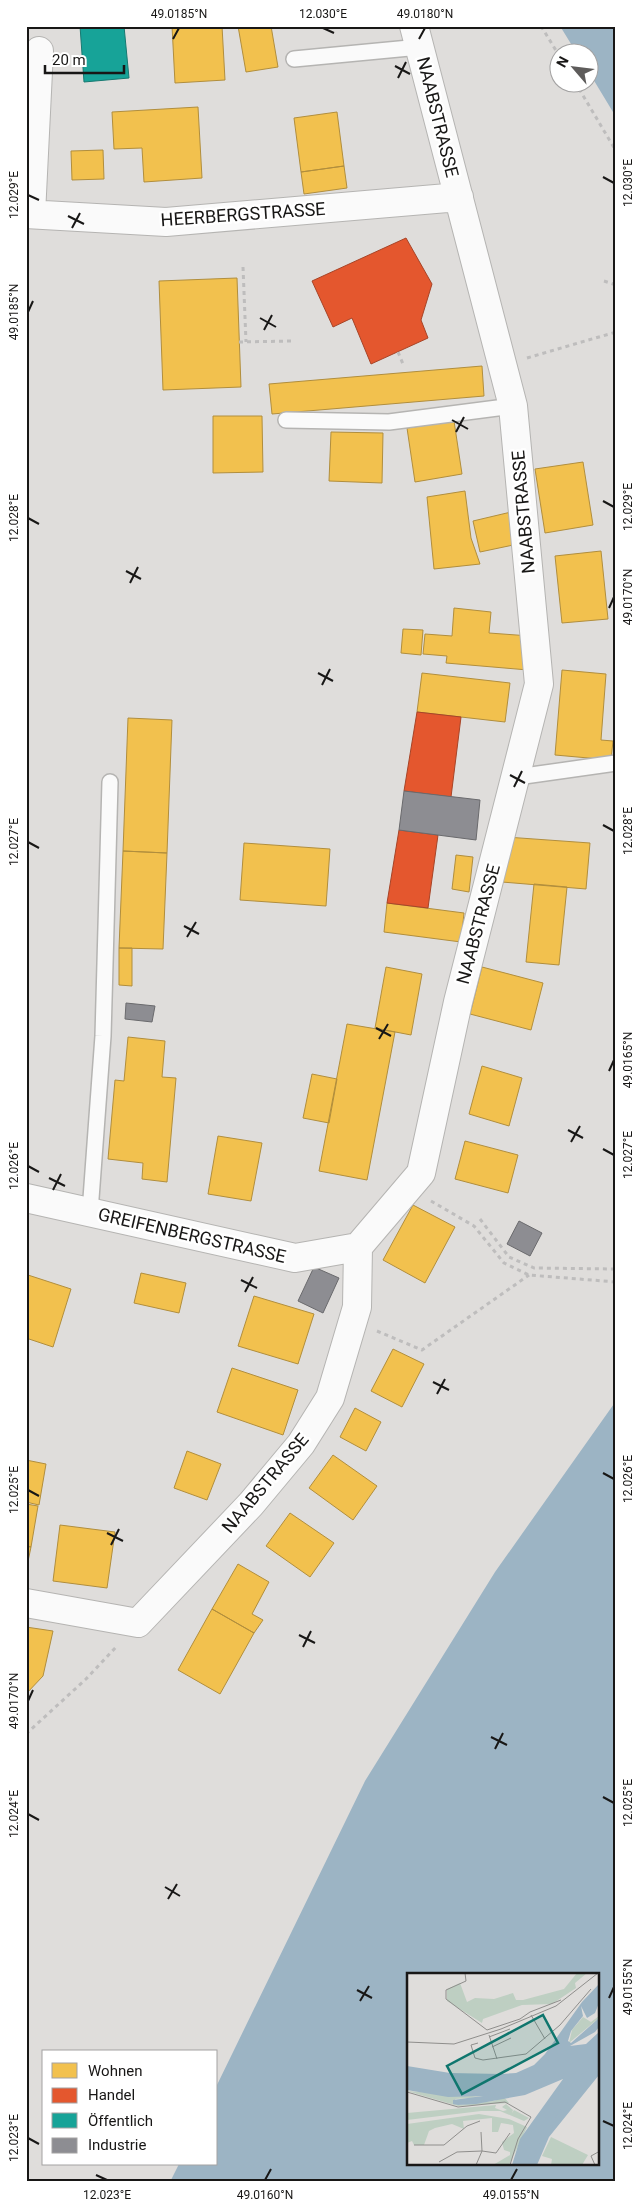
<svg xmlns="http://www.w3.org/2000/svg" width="642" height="2208" viewBox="0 0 642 2208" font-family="Roboto,sans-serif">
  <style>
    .water { fill: #9cb4c4; fill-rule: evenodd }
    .homes { fill: #f2c14e; stroke: #b18e3d }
    .shops { fill: #e4572e; stroke: #a74427 }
    .public { fill: #17a398; stroke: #177971 }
    .industry { fill: #8d8d92; stroke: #6a6a6d }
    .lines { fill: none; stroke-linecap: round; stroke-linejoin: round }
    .lane-casing { stroke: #b5b4b2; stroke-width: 18 }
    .street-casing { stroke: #b5b4b2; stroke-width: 30 }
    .path { stroke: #bebdbd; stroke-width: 3; stroke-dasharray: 4 4; stroke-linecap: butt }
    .lane { stroke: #fafafa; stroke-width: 15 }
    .street { stroke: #fafafa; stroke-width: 28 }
    .ticks { fill: none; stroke: #181716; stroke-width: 2 }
    .labels { text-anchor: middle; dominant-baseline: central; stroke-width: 5; stroke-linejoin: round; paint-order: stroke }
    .street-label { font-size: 18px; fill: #181716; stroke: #fff }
    .inset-river { fill: none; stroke: #9cb4c4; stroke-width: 2.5 }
    .inset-road { fill: none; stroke: #8f8e8c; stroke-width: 1 }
    .view { fill: #0f766e; fill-opacity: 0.15; stroke: #0f766e; stroke-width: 2.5 }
    .inset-edge { fill: none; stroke: #181716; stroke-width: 2.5 }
    .neatline { fill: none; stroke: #181716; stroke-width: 2 }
    .ticks-label { font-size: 12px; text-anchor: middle; fill: #181716 }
  </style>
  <rect width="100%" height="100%" fill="#dfdddb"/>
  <path class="water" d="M560,26H616V117L590,74V52H576Z
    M616,1401V2182H170L179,2164H216V2087L365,1781L495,1572ZM408,1974H598V2164H408Z"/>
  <path class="homes" d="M172,26H222L225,80L175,83Z
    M238,26H271L278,67L246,72Z
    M198,107L202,178L144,182L142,148L114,149L112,112Z
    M337,112L344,166L301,172L294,118Z
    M103,150L104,179L72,180L71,151Z
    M344,166L347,188L304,194L301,172Z
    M237,278L241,387L163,390L159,281Z
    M482,366L484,396L272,414L269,384Z
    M213,416H262L263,472L213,473Z
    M454,421L462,474L415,482L407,428Z
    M331,432L383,433L382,483L329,481Z
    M583,462L593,525L545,533L535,469Z
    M465,491L471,538L480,564L434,569L427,497Z
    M511,512L518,544L480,552L473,521Z
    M601,551L608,619L562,623L555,556Z
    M454,608L491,612L489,633L530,636L528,670L446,663L447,656L423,654L425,634L452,636Z
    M403,629L423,630L421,655L401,653Z
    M562,670L606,674L601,740L613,741L611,760L555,755Z
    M422,673L510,683L505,722L417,712Z
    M128,718L172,720L167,853L123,851Z
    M506,837L590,843L586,889L502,882Z
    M244,843L330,849L326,906L240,900Z
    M123,851L167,853L163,949L119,948Z
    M456,855L473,857L469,892L452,889Z
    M534,884L567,887L559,965L526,962Z
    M387,903L464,913L461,942L384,932Z
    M119,948H132V986L119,985Z
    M386,967L422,974L411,1035L375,1028Z
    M482,967L543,983L531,1030L470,1014Z
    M347,1024L395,1032L367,1180L319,1171Z
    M128,1037L165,1041L162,1077L176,1078L167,1182L142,1179L143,1163L108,1159L115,1080L124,1081Z
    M482,1066L522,1078L509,1126L469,1114Z
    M312,1074L337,1079L329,1123L303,1118Z
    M218,1136L262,1143L251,1201L208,1194Z
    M465,1141L518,1155L508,1193L455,1179Z
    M413,1205L455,1227L425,1283L383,1260Z
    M141,1273L186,1283L179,1313L134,1303Z
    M28,1275L71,1289L53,1347L26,1338Z
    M254,1296L314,1314L298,1364L238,1346Z
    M393,1349L424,1364L402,1407L371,1391Z
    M232,1368L298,1390L283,1435L217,1412Z
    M355,1408L381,1422L366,1451L340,1437Z
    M187,1451L221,1464L207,1500L174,1488Z
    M333,1455L377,1486L353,1520L309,1488Z
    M26,1460L46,1464L39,1505L26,1502Z
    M26,1504L38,1506L31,1547L26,1546Z
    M290,1513L334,1543L310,1577L266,1546Z
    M60,1525L115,1532L107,1588L53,1581Z
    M26,1546L31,1547L26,1571Z
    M238,1564L269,1582L252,1614L263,1620L254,1633L212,1609Z
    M212,1609L254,1633L220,1694L178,1670Z
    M26,1627L53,1631L43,1676L26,1694Z"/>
  <path class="shops" d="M406,238L432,284L421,320L428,338L371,364L352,318L333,327L312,281Z
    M417,712L461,717L451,797L404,791Z
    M399,830L438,835L428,908L387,903Z"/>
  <path class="public" d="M80,26H124L129,78L84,82Z"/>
  <path class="industry" d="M404,791L480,800L476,840L399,830Z
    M126,1003L155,1006L152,1022L125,1019Z
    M519,1221L542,1233L530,1256L507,1244Z
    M314,1267L339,1278L323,1313L298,1301Z"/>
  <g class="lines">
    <g class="lane-casing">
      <path id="lane" d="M294,59L420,47
        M286,420L389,422L513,406
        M517,777L616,763
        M90,1212L103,1036L110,782"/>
    </g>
    <g class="street-casing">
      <path id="street" d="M26,214L166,222L459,197
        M31,214L39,51
        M26,1198L295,1258L358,1247
        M26,1603L138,1623L251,1504L301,1444L330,1398L357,1307L358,1247L421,1173L458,1002L539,684L513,406L414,26"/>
    </g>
    <path class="path" d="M541,26L560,57
      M575,82L616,151
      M243,267L246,342
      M604,281L616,285
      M239,342L292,341
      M398,352L403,364
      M527,358L616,332
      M431,1201L474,1226L504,1263L529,1275L616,1282
      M480,1219L509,1257L534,1268L616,1269
      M377,1331L422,1350L529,1275
      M26,1734L86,1679L117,1646"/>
    <use href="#lane" class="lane"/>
    <use href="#street" class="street"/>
  </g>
  <path class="ticks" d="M323,28L334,33M173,39L179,28M419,39L425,28M395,66L410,74M398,78L406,62M603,177L614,183M28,195L39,200M68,216L84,224M72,228L80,213M28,312L33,301M260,318L276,327M264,330L272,315M452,420L468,429M456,432L464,417M603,501L614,507M28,518L39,524M126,571L141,579M130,583L138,567M609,608L614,597M318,673L333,681M322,685L330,669M510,775L525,783M514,787L522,771M603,825L614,831M28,842L39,848M184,926L199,934M187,937L196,922M376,1028L391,1036M379,1039L388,1024M609,1071L614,1060M568,1130L583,1138M571,1142L580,1126M603,1149L614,1155M28,1166L39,1172M49,1178L65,1186M53,1190L61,1174M241,1280L257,1288M245,1292L253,1277M433,1382L449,1390M437,1394L445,1379M603,1473L614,1479M28,1490L39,1496M107,1533L123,1541M111,1545L119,1529M299,1635L315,1643M303,1647L311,1631M28,1701L33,1690M491,1737L507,1745M495,1749L503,1733M603,1797L614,1803M28,1814L39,1820M165,1887L180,1896M168,1899L177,1884M357,1990L372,1998M609,1998L614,1987M360,2001L369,1986M603,2121L614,2126M28,2138L39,2144M96,2175L107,2180M265,2180L271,2169M511,2180L517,2169"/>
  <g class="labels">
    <g class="street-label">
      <text transform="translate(438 117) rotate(76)">NAABSTRASSE</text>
      <text transform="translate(243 214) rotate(-4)">HEERBERGSTRASSE</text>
      <text transform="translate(523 512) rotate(-95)">NAABSTRASSE</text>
      <text transform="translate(478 924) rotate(-75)">NAABSTRASSE</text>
      <text transform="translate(192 1235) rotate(13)">GREIFENBERGSTRASSE</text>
      <text transform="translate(265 1483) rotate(-50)">NAABSTRASSE</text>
    </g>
  </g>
  <g transform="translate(407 1973)">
    <rect width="192" height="192" fill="#dfdddb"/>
    <path d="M170,0H180L168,10L169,15L145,31L115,32L76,46L75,50L40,28V16L53,10L60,29L68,25L87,26L106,20L109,27H116L157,16ZM192,43V45L162,70L165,57L176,44L184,49ZM0,118L77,124L48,126L51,132L87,128L97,124L102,130L51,133ZM99,131L106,137L105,140L107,137L122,145L117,148L93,138H74L0,147V140L89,132L88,135L96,138L100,137L95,134ZM72,141L102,146L120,154L102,192H86L103,182V179L97,177L95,169L107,160L106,152L94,150L91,159H85V145L56,148L57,156L45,151L28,155L22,158L17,172H7L5,168L0,170V151ZM144,164L181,182L175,192H144L145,186L135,183Z" fill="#becfc2"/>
    <path d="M192,11V30L188,40L180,45L174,33L176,43L164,58L161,68L164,70L192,45V54L188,59L163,73L179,71L192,59V102L142,164L130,192H105L113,166L156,106L118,122L69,131L51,132L46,131V127L76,123L41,124L0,117V93L43,100L94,101L109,100L127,92L138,81L175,29Z" fill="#9cb4c4"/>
    <path class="inset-river" d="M121,192L193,74"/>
    <path class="inset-road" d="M58,0L59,8L39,17V26L80,57M124,42L138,66M80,57L113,46L123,39L154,27M82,62L90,86M82,64L103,56M0,69L47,71L94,56L149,33L191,0M71,70L64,72L68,85L76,87L119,81L153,52L184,16M85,74L104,65M0,119L51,134L98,129L124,144L111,166L103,192M74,159L75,178L89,180L103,160M7,172H37L60,153L73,148M32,189L50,179L75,178L69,192M188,192L184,183L193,178"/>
    <path class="view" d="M136,42L151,70L55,121L40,93Z"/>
    <rect width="192" height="192" class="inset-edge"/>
  </g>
  <rect width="642" height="2208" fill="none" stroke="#ffffff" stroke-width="55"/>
  <rect x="42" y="2050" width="175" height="115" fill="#ffffff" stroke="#a3a2a2"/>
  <rect x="52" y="2063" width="25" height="15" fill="#f2c14e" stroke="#a3a2a2"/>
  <text x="88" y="2076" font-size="15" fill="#181716">Wohnen</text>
  <rect x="52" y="2088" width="25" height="15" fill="#e4572e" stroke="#a3a2a2"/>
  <text x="88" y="2100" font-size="15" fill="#181716">Handel</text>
  <rect x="52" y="2113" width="25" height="15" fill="#17a398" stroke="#a3a2a2"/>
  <text x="88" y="2126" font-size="15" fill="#181716">Öffentlich</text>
  <rect x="52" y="2138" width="25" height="15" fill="#8d8d92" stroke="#a3a2a2"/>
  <text x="88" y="2150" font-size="15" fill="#181716">Industrie</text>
  <g transform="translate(574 68) rotate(298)"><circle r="24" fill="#ffffff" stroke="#a3a2a2"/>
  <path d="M0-4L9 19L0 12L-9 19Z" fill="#5e5c5b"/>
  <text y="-8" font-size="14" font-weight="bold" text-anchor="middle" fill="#181716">N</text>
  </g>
  <path d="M45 65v8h79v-8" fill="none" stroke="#181716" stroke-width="2.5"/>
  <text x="52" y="65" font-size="15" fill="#181716" stroke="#ffffff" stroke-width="4" paint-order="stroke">20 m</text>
  <rect x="28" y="28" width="586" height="2152" class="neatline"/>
  <g class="ticks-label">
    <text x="179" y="18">49.0185°N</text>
    <text x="323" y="18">12.030°E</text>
    <text x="425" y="18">49.0180°N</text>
    <text transform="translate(628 183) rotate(-90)" y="4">12.030°E</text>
    <text transform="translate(14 195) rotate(-90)" y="4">12.029°E</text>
    <text transform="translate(14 312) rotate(-90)" y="4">49.0185°N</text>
    <text transform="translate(628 507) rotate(-90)" y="4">12.029°E</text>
    <text transform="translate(14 518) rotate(-90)" y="4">12.028°E</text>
    <text transform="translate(628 597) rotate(-90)" y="4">49.0170°N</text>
    <text transform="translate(628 831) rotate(-90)" y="4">12.028°E</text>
    <text transform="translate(14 842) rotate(-90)" y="4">12.027°E</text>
    <text transform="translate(628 1060) rotate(-90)" y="4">49.0165°N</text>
    <text transform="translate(628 1155) rotate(-90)" y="4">12.027°E</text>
    <text transform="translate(14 1166) rotate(-90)" y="4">12.026°E</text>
    <text transform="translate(628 1479) rotate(-90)" y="4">12.026°E</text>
    <text transform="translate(14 1490) rotate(-90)" y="4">12.025°E</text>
    <text transform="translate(14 1701) rotate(-90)" y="4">49.0170°N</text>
    <text transform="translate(628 1803) rotate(-90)" y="4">12.025°E</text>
    <text transform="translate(14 1814) rotate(-90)" y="4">12.024°E</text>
    <text transform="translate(628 1987) rotate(-90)" y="4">49.0155°N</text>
    <text transform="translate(628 2126) rotate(-90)" y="4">12.024°E</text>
    <text transform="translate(14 2138) rotate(-90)" y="4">12.023°E</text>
    <text x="107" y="2199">12.023°E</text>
    <text x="265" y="2199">49.0160°N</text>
    <text x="511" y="2199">49.0155°N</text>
  </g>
</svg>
